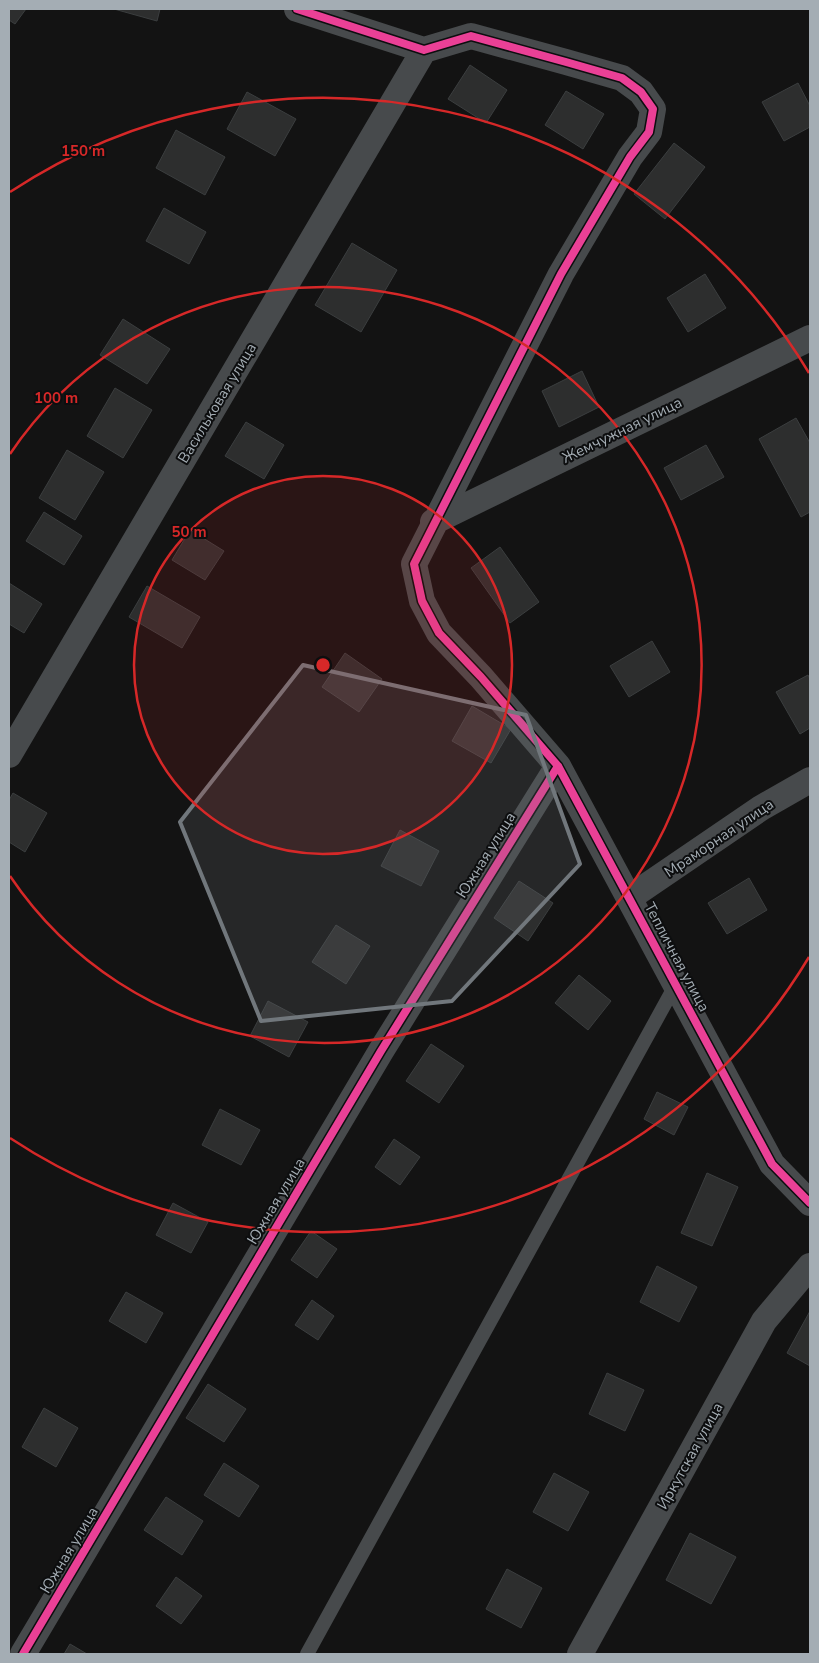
<svg xmlns="http://www.w3.org/2000/svg" width="819" height="1663" viewBox="0 0 819 1663" font-family="'Nunito Sans',sans-serif">
  <style>
    .building { fill: #2d2e2e; stroke: #3b3e3f }
    .lines { fill: none; stroke-linecap: round; stroke-linejoin: round }
    .service { stroke: #474a4c; stroke-width: 14 }
    .minor { stroke: #474a4c; stroke-width: 26 }
    .cycleway-casing { stroke: #0d0e0f; stroke-width: 11 }
    .cycleway { stroke: #ea4096; stroke-width: 8 }
    .marked { fill: #71777c; fill-opacity: 0.2; stroke: #71777c; stroke-width: 4; stroke-linejoin: round }
    .ring { fill: none; stroke: #d62828; stroke-width: 2.5 }
    .labels { text-anchor: middle; dominant-baseline: central; stroke-width: 4; stroke-linejoin: round; paint-order: stroke }
    .street-label { font-size: 15px; fill: #a4adb4; stroke: #0d0e0f }
    .centre { fill: #d62828; stroke: #0d0e0f; stroke-width: 2.5 }
    .ring-label { font-size: 15px; text-anchor: middle; font-weight: bold; fill: #d62828; stroke: #0d0e0f; stroke-width: 4; stroke-linejoin: round; paint-order: stroke }
  </style>
  <rect width="100%" height="100%" fill="#131313"/>
  <path class="building" d="M9,9H26L15,24L9,20Z
    M114,9H160L157,21Z
    M470,65L507,90L486,123L448,99Z
    M798,83L810,106V127L784,141L762,102Z
    M566,91L604,114L583,149L545,125Z
    M247,92L296,119L275,156L227,129Z
    M176,130L225,157L205,195L156,168Z
    M674,143L705,167L665,219L634,194Z
    M164,208L206,232L189,264L146,241Z
    M352,243L397,270L361,332L315,305Z
    M705,274L726,308L688,332L667,298Z
    M123,319L170,349L147,384L100,355Z
    M582,371L599,407L559,427L542,391Z
    M115,388L152,410L123,458L87,436Z
    M796,418L810,443V512L801,517L759,439Z
    M246,422L284,445L264,479L225,456Z
    M706,445L724,477L681,500L664,468Z
    M67,450L104,472L75,520L39,498Z
    M44,512L82,536L64,565L26,541Z
    M190,530L224,551L205,580L172,560Z
    M500,547L539,602L510,623L471,568Z
    M9,583L42,604L24,633L9,624Z
    M147,586L200,617L182,648L129,617Z
    M652,641L670,672L629,697L610,666Z
    M345,653L382,679L359,712L322,687Z
    M808,675L810,679V728L800,734L776,692Z
    M472,706L511,729L491,763L452,741Z
    M13,793L47,813L25,852L9,842V800Z
    M400,830L439,851L421,886L381,866Z
    M749,878L767,910L727,934L708,903Z
    M519,881L553,903L528,941L494,918Z
    M336,925L370,946L346,984L312,962Z
    M579,975L611,1001L588,1030L555,1003Z
    M268,1001L308,1022L289,1057L250,1036Z
    M431,1044L464,1066L439,1103L406,1081Z
    M657,1092L688,1107L674,1135L644,1119Z
    M220,1109L260,1130L241,1165L202,1145Z
    M394,1139L420,1157L400,1185L375,1167Z
    M707,1173L738,1187L712,1246L681,1233Z
    M173,1203L208,1222L191,1253L156,1235Z
    M311,1231L337,1249L317,1278L291,1260Z
    M657,1266L697,1287L679,1322L640,1302Z
    M126,1292L163,1313L146,1343L109,1321Z
    M312,1300L334,1316L318,1340L295,1325Z
    M810,1311V1366L787,1353Z
    M607,1373L644,1390L625,1431L589,1414Z
    M208,1384L246,1409L224,1442L186,1418Z
    M44,1408L78,1428L56,1467L22,1447Z
    M224,1463L259,1486L239,1517L204,1495Z
    M554,1473L589,1492L568,1531L533,1512Z
    M166,1497L203,1521L182,1555L144,1530Z
    M690,1533L736,1557L711,1604L666,1580Z
    M507,1569L542,1588L521,1628L486,1609Z
    M176,1577L202,1596L181,1624L156,1606Z
    M70,1644L87,1654H64Z"/>
  <g class="lines">
    <path class="service" d="M307,1654L676,984"/>
    <path class="minor" d="M297,9L424,50L471,36L566,62L622,78L641,92L653,109L649,132L630,157L561,274L414,564L422,601L439,633L481,677L558,766L772,1164L810,1203
      M433,522L810,338
      M9,755L424,50
      M629,898L761,808L810,780
      M23,1654L381,1051L558,766
      M580,1654L764,1321L810,1266"/>
    <g class="cycleway-casing">
      <path id="cycleway" d="M297,9L424,50L471,36L566,62L622,78L641,92L653,109L649,132L630,157L561,274L414,564L422,601L439,633L481,677L558,766L772,1164L810,1203
        M23,1654L381,1051L558,766"/>
    </g>
    <use href="#cycleway" class="cycleway"/>
  </g>
  <path class="marked" d="M303,665L526,715L580,864L452,1001L261,1021L180,822Z"/>
  <circle cx="323" cy="665" r="189" fill="#d62828" fill-opacity=".12"/>
  <g class="ring">
    <circle cx="323" cy="665" r="189"/>
    <path d="M10 454A378 378 0 1 1 10 876"/>
    <path d="M809 957A567 567 0 0 1 10 1138M10 192A567 567 0 0 1 809 373"/>
  </g>
  <g class="labels">
    <g class="street-label">
      <text transform="translate(217 403) rotate(-59)">Васильковая улица</text>
      <text transform="translate(622 430) rotate(-26)">Жемчужная улица</text>
      <text transform="translate(719 838) rotate(-34)">Мраморная улица</text>
      <text transform="translate(486 855) rotate(-58)">Южная улица</text>
      <text transform="translate(677 957) rotate(62)">Тепличная улица</text>
      <text transform="translate(276 1201) rotate(-59)">Южная улица</text>
      <text transform="translate(690 1456) rotate(-61)">Иркутская улица</text>
      <text transform="translate(69 1550) rotate(-59)">Южная улица</text>
    </g>
  </g>
  <circle cx="323" cy="665" r="8" class="centre"/>
  <g class="ring-label">
    <text x="83" y="156">150 m</text>
    <text x="56" y="403">100 m</text>
    <text x="189" y="537">50 m</text>
  </g>
  <rect width="819" height="1663" fill="none" stroke="#a4adb4" stroke-width="20"/>
</svg>
